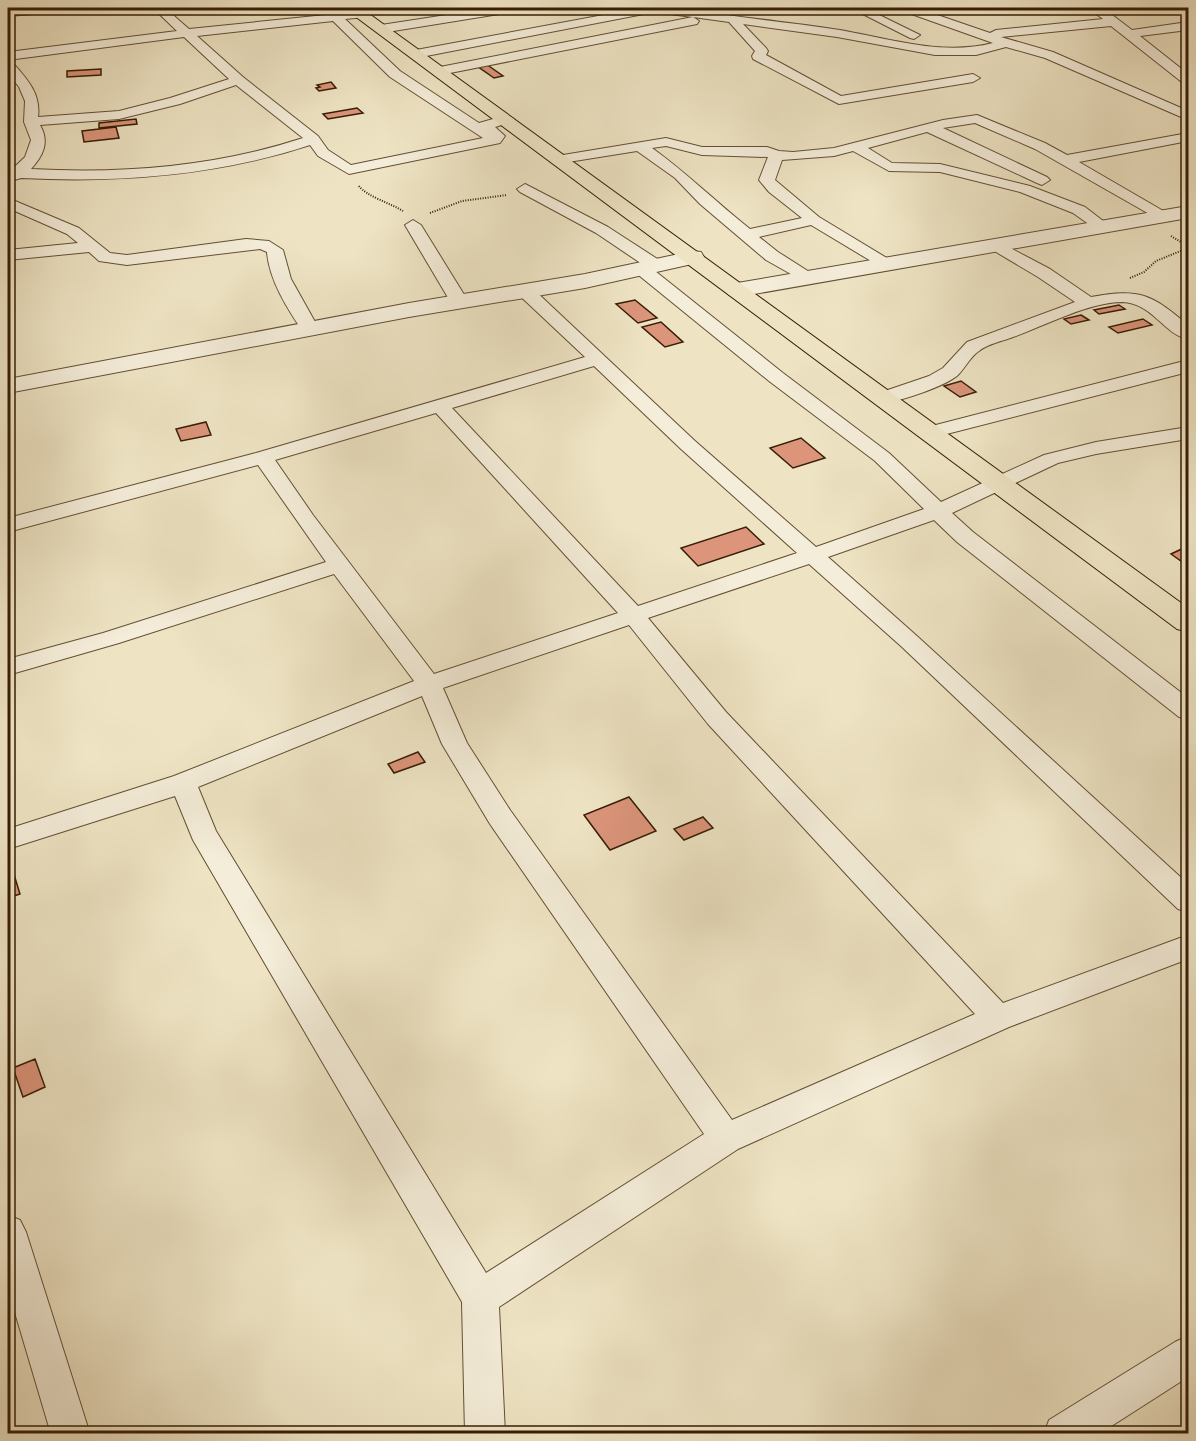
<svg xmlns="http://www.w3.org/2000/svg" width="1196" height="1441" viewBox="0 0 1196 1441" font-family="'Sorts Mill Goudy',serif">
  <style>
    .building { fill: #dc957b; stroke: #361d04; stroke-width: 1.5 }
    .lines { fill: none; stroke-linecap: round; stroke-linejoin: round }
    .minor-casing { stroke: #644f34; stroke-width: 2 }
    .tertiary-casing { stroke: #644f34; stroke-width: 2 }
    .primary-casing { stroke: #361d04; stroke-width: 2 }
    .path { stroke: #361d04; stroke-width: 2; stroke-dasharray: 1 1.5; stroke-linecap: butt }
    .minor { fill: #f4edd9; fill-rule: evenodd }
    .tertiary { fill: #f4edd9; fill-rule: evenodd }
    .primary { fill: #eee4c4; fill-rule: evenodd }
  </style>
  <rect width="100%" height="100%" fill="#eee4c4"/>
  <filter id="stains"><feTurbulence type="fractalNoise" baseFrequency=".00333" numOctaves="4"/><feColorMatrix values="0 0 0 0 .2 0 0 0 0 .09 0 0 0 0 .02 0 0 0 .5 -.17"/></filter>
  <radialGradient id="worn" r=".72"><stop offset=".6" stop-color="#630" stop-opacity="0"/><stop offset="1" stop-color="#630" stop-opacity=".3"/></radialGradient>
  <path class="building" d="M486,64L503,76L494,78L477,66Z
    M101,69V75L67,77V71Z
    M331,82L336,88L319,91L316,88L320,87L317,85Z
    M357,108L363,113L328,119L323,114Z
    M136,119L137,124L99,128V123Z
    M116,127L119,138L84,142L82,131Z
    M635,300L657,318L638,323L616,304Z
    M1119,305L1125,309L1099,314L1094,310Z
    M1081,315L1089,320L1071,324L1064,319Z
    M1143,319L1152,325L1118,333L1109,327Z
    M661,322L683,342L665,347L642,327Z
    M961,381L976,392L960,397L944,386Z
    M206,422L211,435L181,441L176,429Z
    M801,438L825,458L793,468L770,448Z
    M746,527L764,544L698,566L681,548Z
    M1188,546V566L1171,554Z
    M418,752L425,762L394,773L388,764Z
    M629,797L656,831L610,850L584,815Z
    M703,817L713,828L684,840L674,829Z
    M12,868L20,894L8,898V869Z
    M35,1059L45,1087L23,1097L13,1068Z"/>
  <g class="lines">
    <g class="minor-casing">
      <path id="minor" d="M28,8H65L59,12L8,16V10Z
        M153,8H165L189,29L365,11V17L345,19L400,71L479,123L507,115L514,119L512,122L495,127L505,136L500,143L349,174L318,156L310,145C216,176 119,183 21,178L8,182V173L25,157L31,140L24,122L25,101L19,87L8,73V62L13,63C28,80 41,94 38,117L119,111L170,98L229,79L184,37L8,60V52L177,31ZM333,21L390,77L483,138L351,165L328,150L318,136L243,77L197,36ZM236,85L303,138C214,167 123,174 31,169C43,156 50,142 40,125L119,119L180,104Z
        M492,8H517L511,12L381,33L375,29L381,25Z
        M641,8C678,8 714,13 749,18C780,22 810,25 840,30C890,39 943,56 993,43L903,11L901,8H917L990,33L996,30L1103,19L1095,13V8H1103L1132,30L1188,22V30L1140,36L1188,74V84L1183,83L1111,26L1001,37L1053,52L1188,111V120L1045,58L1006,47L976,55H935L837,37L743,24L766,48L768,51L766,55L841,96L973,74L980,78L973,82L839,104L753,59L752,56L755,51L729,22L693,17L699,21L697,24L440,75L433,71L440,67L693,17L654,12L416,58L410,54L416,50Z
        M851,8H865L920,35L914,39L910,38Z
        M977,115L1045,143L1067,155L1188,133V141L1079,162L1172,216L1170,219H1158L1035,149L975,123L943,128L1047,177L1050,180L1042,185L1037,183L927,132L868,148L892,163L940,164L1030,186L1085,207L1111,227L1109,230H1097L1073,213L1020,192L940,172L889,171L853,151L834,156L782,160L775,180L819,217L895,263L893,267H881L811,225L759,237L778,252L811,273L813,277L811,281L805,282L766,260L700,204L675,178L637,151L562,163L555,159L557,156L666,138L702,147H767L779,151L793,152L834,148L943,120ZM666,146L702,155L768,157L759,180L769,192L802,218L750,229C717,203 687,173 652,148Z
        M525,184L608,227L662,262L664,266L662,270L655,271L783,373L889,453L941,502L1044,455L1096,442L1188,427V439L1096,454L1058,463L952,513L973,532L1188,698V719L1179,717L957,542L934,520L828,557L918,637L1188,884V912L1178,909L902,647L809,564L648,618L726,712L1003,1003L1188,935V959L1009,1027L738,1149L499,1307L505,1434H465L462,1302L193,840L175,796L8,849V829L174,776L414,681L334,574L119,643L8,675V659L103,633L326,562L258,465L8,532V518L256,453L585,357L519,295L516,291L519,287H531L695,441L816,547L924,509L875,461L769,381L636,273L634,269L642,264L596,233L520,192L517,189ZM594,366L681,449L797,553L638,606L452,408ZM436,413L618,613L434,674L313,515L275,460ZM629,625L708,724L975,1014L732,1120L510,810L467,743L443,688ZM422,696L442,744L490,824L704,1134L486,1273L216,831L198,787Z
        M8,198L79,228L110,253L127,255L246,239L269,241L283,250L291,279L319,329L316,333H304C288,310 269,280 267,252L260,249L127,265L99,261L89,252L8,260V250L78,243L67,234L8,208Z
        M413,220L421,225L468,301L465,305H453L450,301L405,225Z
        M997,241L1050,269L1091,297C1140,288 1151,294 1188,325V339C1164,335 1153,303 1122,302C1089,302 1044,326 1013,337C1003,341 987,344 979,351C970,357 965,368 958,375C946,386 891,406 876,402L873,398L876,394L929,376L943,368L967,342L1075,302L1038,277L991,249L989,246Z
        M1188,360V372L931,438L924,436L921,432L924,428Z
        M8,1215L20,1220L26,1232L90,1434H51L8,1289Z
        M1188,1336V1377L1099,1434H1044L1049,1420L1175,1342Z"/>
    </g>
    <g class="tertiary-casing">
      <path id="tertiary" d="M1188,206V218L737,297L729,295L726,290L729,285L737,283Z
        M693,251L701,252L704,257L701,262L585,288L409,317L8,393V379L409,303L585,274Z"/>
    </g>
    <g class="primary-casing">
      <path id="primary" d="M344,8H361L1188,608V632L1177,629Z"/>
    </g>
    <path class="path" d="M359,186C366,196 390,203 403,211
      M430,213L462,201L507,195
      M1171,236L1188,246
      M1130,278L1144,272L1156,261L1188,248"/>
    <use href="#minor" class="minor"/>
    <use href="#tertiary" class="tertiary"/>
    <use href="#primary" class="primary"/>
  </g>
  <rect width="1196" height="1441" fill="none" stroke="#eee4c4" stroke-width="30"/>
  <rect x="9" y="9" width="1178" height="1423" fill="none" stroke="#361d04" stroke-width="3"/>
  <rect x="15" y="15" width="1166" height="1411" fill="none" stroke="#361d04" stroke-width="1.5"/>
  <rect width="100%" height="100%" filter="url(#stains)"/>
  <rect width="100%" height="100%" fill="url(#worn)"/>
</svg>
